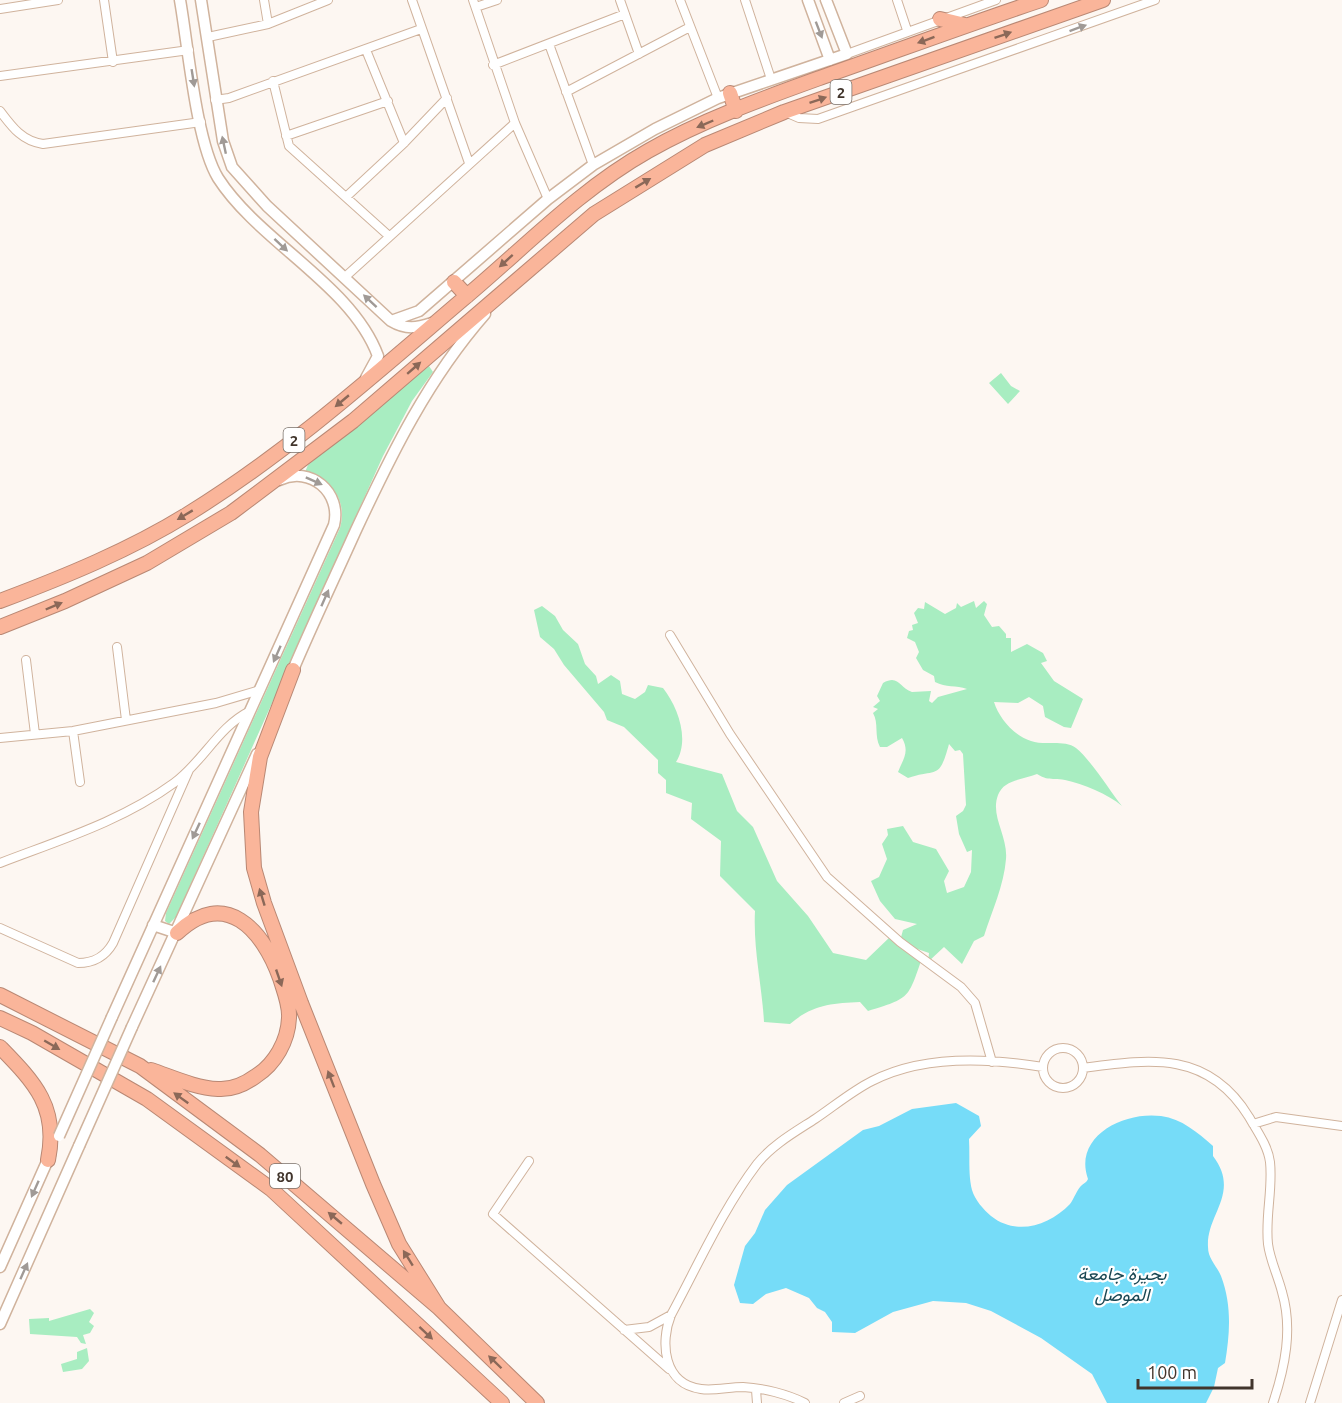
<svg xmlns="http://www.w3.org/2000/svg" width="1342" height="1403" viewBox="0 0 1342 1403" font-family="Ubuntu,Vazirmatn,sans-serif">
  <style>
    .green { fill: #a8edc1 }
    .water { fill: #76dcf8 }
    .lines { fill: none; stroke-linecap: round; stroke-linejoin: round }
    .street-casing { stroke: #d0b39d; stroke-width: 10 }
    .secondary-casing { stroke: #d0b39d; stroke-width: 13 }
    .highway-casing { stroke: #b98874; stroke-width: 16 }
    .street { stroke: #fff; stroke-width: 8 }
    .secondary { stroke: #fff; stroke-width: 10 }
    .highway { stroke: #fab59a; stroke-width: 14 }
    .secondary-bridge-casing { stroke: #d0b39d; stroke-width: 13; stroke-linecap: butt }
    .secondary-bridge { stroke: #fff; stroke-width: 10 }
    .oneway { fill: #a09a96 }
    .oneway2 { fill: #8b6858 }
    .labels { text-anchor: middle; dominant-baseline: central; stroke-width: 4.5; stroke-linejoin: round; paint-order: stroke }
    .shield { fill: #fff; stroke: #7a726b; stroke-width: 1.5 }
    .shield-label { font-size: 15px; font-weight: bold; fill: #41352c }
    .water-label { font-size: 18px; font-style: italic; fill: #194753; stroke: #fff }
  </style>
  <rect width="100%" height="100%" fill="#fdf7f2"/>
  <path class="green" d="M429,366L433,372L412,401L383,456L176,917L169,924L165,921L166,913L340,528C348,500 331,479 305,472L308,465Z
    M1001,373L1011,386L1020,391L1008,404L989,383Z
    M974,601L976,608L984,601L987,604L984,615L992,627L999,626L1006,634V638H1011V652L1027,644L1043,653L1047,661L1041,663L1054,681L1083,699L1071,728L1064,727L1045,717L1043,706L1029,697L1018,703L994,702C999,718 1014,736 1031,741C1044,746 1064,739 1076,748C1090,759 1110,791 1122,806C1108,794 1083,784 1065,780C1053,777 1050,782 1037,774C1023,780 1004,779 998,795C990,816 1008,836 1006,859C1004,885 992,911 984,936L974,941L962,964L944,947L928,962L929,953L900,943L904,950L922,958C908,999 910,998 868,1011L860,1002C832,1003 812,1005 790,1024L764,1022C762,985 753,949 755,911L720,876L721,841L691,819L692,803L666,793V780L658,773V760L624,727L607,720L604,712L564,665L554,649L540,637L534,610L542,606L555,616L563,630L578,644L585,664L596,676L598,684L611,675L620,681L622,694L635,699L645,692L648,685L663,688C678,707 690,740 676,762L722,774L737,811L753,827L777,881L808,916L833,953L866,960L892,935L900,941L903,930L917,924L895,919L880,901L871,881L879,877L887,859L882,844L888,835L887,829L903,826L913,842L936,849L949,871L944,881L947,893L964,887L971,872L972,850L967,852L959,834L956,816L963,811L966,805L963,754L960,750L955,751L949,744C939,781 937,768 908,778L898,772C903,759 910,752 902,738L887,747H880C874,736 879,723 873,713L878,709L873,707L880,701L877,696L883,683C899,674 899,688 912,692L931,691L929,701L932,703L938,697L967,689C956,685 946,688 935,682L934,676L923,670L916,658L919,652L915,642L907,638L909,631L913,630L912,625L918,623L914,613L918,608L924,609L925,602L945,614L956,608L957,603L961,607Z
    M90,1309L94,1313L89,1322L94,1326L90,1333L83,1335L86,1344L81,1343L77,1337L30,1334L29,1319L49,1318V1321Z
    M87,1348L89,1361L82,1369L63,1372L61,1364L77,1359V1352Z"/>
  <path class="water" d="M956,1103L979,1116L981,1126L969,1139C970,1155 968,1175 972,1190C975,1200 983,1209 991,1216C1016,1236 1049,1226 1070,1204C1074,1199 1077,1189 1082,1185C1084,1183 1087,1182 1088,1179C1073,1137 1123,1111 1161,1116C1182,1119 1197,1132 1213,1146V1156C1241,1193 1206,1214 1208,1247C1208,1259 1217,1266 1221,1276C1232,1305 1230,1333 1225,1363L1218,1368L1214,1387L1206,1403H1107L1092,1374L1041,1338L991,1311L966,1303L933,1301L893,1312L855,1333L832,1332V1322L825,1312L817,1308L809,1298L786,1288L766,1294L753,1304L740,1303L734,1285L745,1246L755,1233L765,1210L787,1185L863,1130L879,1126L912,1109Z"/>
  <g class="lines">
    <g class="street-casing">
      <path id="street" d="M104,0L113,62
        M264,0L268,24
        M412,0L469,163
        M473,0L515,123L548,199
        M620,0L639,54
        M680,0L718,98
        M745,0L771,79
        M897,0L907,30
        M476,7L497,0
        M0,9L58,0
        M208,37L268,24L328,0
        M549,44L593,165
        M366,50L404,143
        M847,54L996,0
        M493,65L625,14
        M0,76L189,50
        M273,81L289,146L389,236
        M566,92L690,27
        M215,100L229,98L421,29
        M0,111C12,127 22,141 43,144L201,122
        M785,112L799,118L818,119L1155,0
        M286,136L388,101
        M346,197L404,143L447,98
        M345,277L515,123
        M670,635L730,734L827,877L900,942L961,987L975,1003L992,1062
        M117,647L126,720
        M26,660L35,734
        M73,731L80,782
        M0,738L73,731L216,703L260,690
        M0,863C60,840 122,821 174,783C203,762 218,727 250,711
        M0,928L78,963C94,963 105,957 113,943L189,770
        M1043 1068a20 20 0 1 1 40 0a20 20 0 1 1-40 0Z
        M1083,1068C1150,1059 1208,1050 1249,1117C1257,1131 1268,1146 1270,1162C1273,1190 1265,1216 1268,1244C1270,1260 1278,1276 1282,1292C1293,1329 1285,1367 1273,1403
        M1253,1124L1276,1117L1342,1126
        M529,1161L493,1214L669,1369
        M624,1330L649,1327L671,1315
        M756,1390L757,1403
        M805,1403C787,1394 763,1388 743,1387C729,1387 714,1391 701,1389C663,1384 660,1342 671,1315C698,1265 723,1209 757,1164C772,1145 795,1132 815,1119C833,1107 852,1091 872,1081C922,1055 989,1058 1043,1067
        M844,1403L860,1396
        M1310,1403L1342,1300"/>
    </g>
    <g class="secondary-casing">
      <path id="secondary" d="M180,0C188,45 196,142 218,178C259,242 352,285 378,356L366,378
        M201,0L223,141L232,167L267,206L391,321C406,330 417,328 432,323
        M808,0L830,60
        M391,321L419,311L548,199L593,165L655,129L718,98L847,54L826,0
        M290,677C311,627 334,579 356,530C392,453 428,379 485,314
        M153,925L177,933
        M112,1017L334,525C342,493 311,465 279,480
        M132,1027L257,754
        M0,1267L50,1155
        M0,1324L79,1146"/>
    </g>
    <g class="highway-casing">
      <path id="highway" d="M940,19L965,25
        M730,93L736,111
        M454,282L467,296
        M0,601C64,577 130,550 188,514C287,453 374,375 462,300C523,249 579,190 648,151C704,119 767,97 828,75C899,50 969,24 1041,0
        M0,627L65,601L147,563L231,513L353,421L594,214L705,145L784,112L1103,0
        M293,670L260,757L251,812L254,868L264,903L301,1003L373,1184L399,1244L439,1308
        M0,995L140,1066L260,1155L439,1308L537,1403
        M0,1018L32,1033L147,1099L271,1189L502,1403
        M0,1047C34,1082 59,1107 48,1160
        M151,1070C172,1077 195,1088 218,1089C232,1090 245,1084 256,1076C275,1064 288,1041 289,1018C290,1005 284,991 280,978C263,930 225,887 177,933"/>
    </g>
    <use href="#street" class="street"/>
    <use href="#secondary" class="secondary"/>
    <use href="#highway" class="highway"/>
    <g class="secondary-bridge-casing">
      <path id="secondary-bridge" d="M59,1136L112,1017
        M79,1146L132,1027"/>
    </g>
    <use href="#secondary-bridge" class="secondary-bridge"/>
  </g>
  <defs><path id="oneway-solid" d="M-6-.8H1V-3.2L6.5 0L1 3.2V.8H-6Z" transform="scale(1.5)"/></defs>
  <g class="oneway">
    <use href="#oneway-solid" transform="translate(1078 28) rotate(-20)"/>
    <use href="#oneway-solid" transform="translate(819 30) rotate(69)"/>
    <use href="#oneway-solid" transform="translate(193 78) rotate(81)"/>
    <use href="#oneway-solid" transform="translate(224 145) rotate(-102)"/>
    <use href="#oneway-solid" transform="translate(281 245) rotate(43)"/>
    <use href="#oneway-solid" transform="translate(370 301) rotate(-137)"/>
    <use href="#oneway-solid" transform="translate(314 481) rotate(24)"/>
    <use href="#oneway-solid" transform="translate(325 598) rotate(-66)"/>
    <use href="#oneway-solid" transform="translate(277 654) rotate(114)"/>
    <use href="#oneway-solid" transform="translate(196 831) rotate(115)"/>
    <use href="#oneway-solid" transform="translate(157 974) rotate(-65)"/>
    <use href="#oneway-solid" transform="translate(35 1189) rotate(114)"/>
    <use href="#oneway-solid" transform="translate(24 1271) rotate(-66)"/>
  </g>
  <g class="oneway2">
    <use href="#oneway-solid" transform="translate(1003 35) rotate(-19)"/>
    <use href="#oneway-solid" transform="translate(926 40) rotate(160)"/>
    <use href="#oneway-solid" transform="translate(818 100) rotate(-19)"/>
    <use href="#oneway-solid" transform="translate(705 124) rotate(157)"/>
    <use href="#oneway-solid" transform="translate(643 183) rotate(-31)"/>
    <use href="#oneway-solid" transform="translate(506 261) rotate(138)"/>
    <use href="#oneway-solid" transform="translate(414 368) rotate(-41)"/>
    <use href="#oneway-solid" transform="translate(342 401) rotate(140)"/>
    <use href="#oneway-solid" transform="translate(185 515) rotate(149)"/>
    <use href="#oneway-solid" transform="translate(54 606) rotate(-23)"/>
    <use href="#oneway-solid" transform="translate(262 897) rotate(-107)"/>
    <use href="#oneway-solid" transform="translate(279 978) rotate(71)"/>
    <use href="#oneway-solid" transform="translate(52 1045) rotate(30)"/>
    <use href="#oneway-solid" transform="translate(331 1079) rotate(-111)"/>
    <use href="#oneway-solid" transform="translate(181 1098) rotate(-144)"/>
    <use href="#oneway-solid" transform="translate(233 1162) rotate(36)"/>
    <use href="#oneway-solid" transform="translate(335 1218) rotate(-140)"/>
    <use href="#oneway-solid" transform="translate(408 1258) rotate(-122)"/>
    <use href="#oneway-solid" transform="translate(426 1333) rotate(43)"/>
    <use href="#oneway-solid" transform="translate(495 1362) rotate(-136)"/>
  </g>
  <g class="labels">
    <g class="shield">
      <rect x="830.5" y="80" width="21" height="24" rx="4.5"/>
      <rect x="283.5" y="428" width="21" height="24" rx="4.5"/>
      <rect x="270" y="1164" width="30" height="24" rx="4.5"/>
    </g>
    <g class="shield-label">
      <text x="841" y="92">2</text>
      <text x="294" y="440">2</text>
      <text x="285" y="1176">80</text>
    </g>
    <g class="water-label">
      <text x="1122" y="1273">بحيرة جامعة<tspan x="1122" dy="21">الموصل</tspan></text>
    </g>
  </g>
  <path d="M1138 1379v9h114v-9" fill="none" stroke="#41352c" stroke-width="3"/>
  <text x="1147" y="1379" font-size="18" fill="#41352c" stroke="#ffffff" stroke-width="4.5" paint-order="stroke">100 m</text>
</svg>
